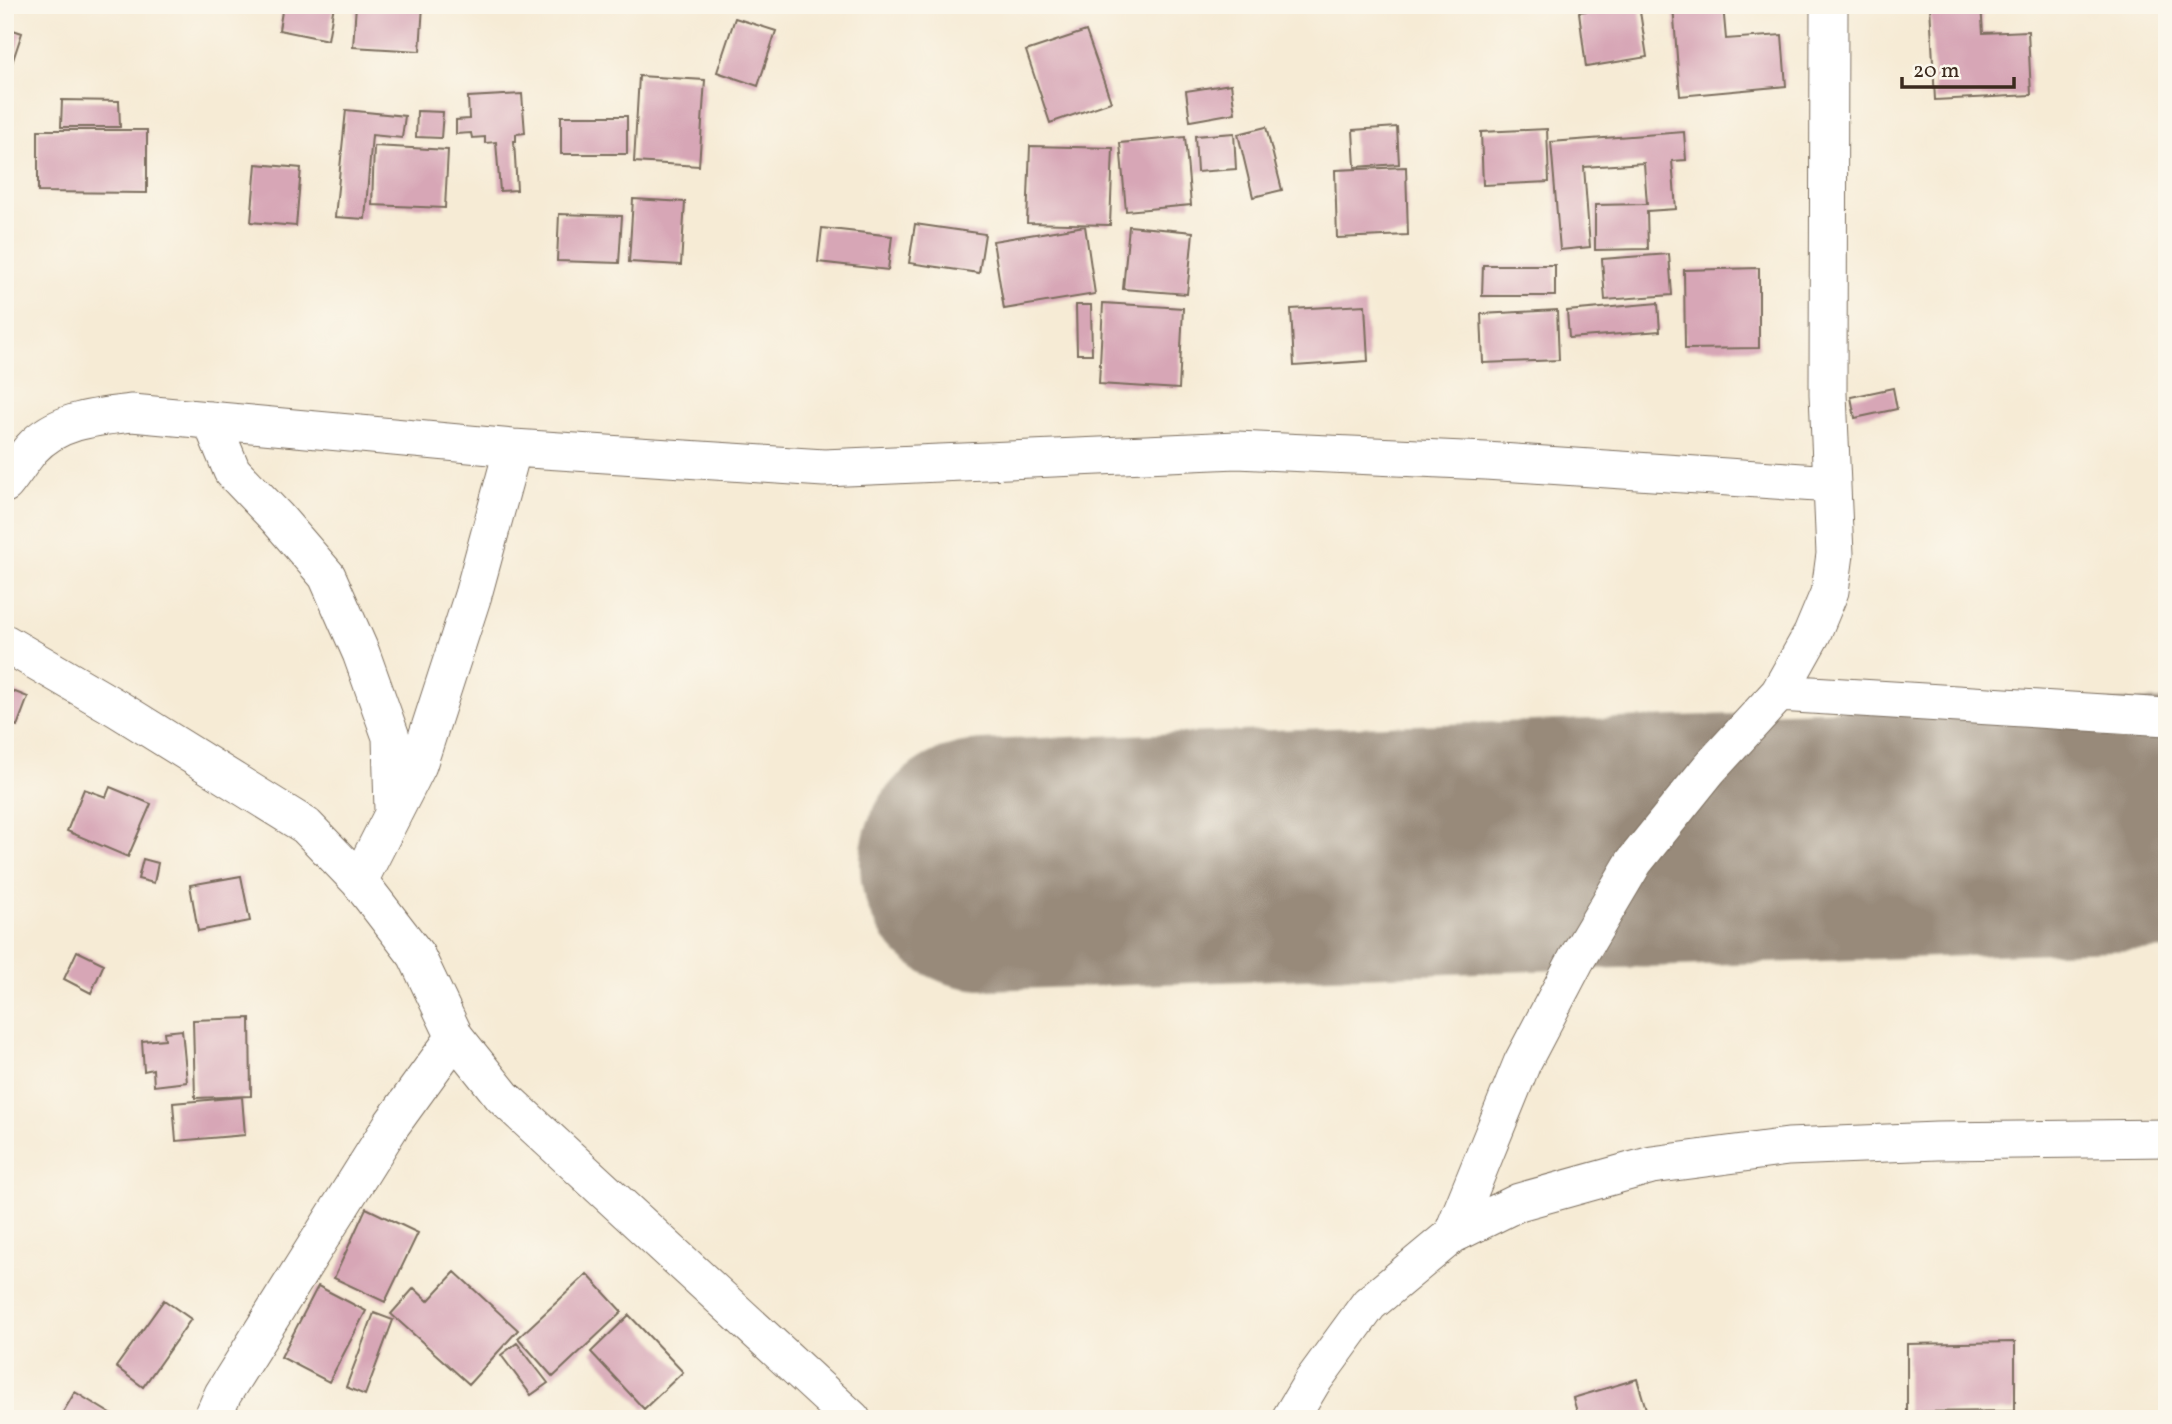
<svg xmlns="http://www.w3.org/2000/svg" width="2172" height="1424" viewBox="0 0 2172 1424" font-family="Vollkorn,serif">
  <style>
    .lines { fill: none; stroke-linecap: round; stroke-linejoin: round }
    .runway { stroke: #988a7a; stroke-width: 250 }
    .building { fill: #d7a6b6 }
    .minor-casing { stroke: #7c6e5e; stroke-width: 39 }
    .minor { stroke: #fff; stroke-width: 37 }
  </style>
  <rect width="100%" height="100%" fill="#fbf7ec"/>
  <filter id="ink" filterUnits="userSpaceOnUse"><feTurbulence type="fractalNoise" baseFrequency=".0143" numOctaves="2"/><feDisplacementMap in="SourceGraphic" scale="14" xChannelSelector="R" yChannelSelector="G"/><feConvolveMatrix kernelMatrix="1 2 1 2 8 2 1 2 1" color-interpolation-filters="sRGB"/></filter>
  <filter id="wash" filterUnits="userSpaceOnUse"><feTurbulence type="fractalNoise" baseFrequency=".00686" numOctaves="4" result="noise"/><feDisplacementMap in="SourceGraphic" scale="28" xChannelSelector="R" yChannelSelector="G"/><feGaussianBlur stdDeviation="1.57" result="paint"/><feColorMatrix in="noise" values="0 0 0 0 0 0 0 0 0 0 0 0 0 0 0 0 0 1.4 0 .05"/><feComposite in="paint" operator="in"/></filter>
  <g filter="url(#wash)">
    <rect width="100%" height="100%" fill="#f6ebd5"/>
    <g class="lines">
      <path class="runway" d="M985,865L2167,824"/>
    </g>
    <g id="blocks">
      <path class="building" d="M283,5H334L328,40L279,30Z
        M356,5H423L420,51L353,47Z
        M1622,5H1639L1647,57L1586,67L1579,12Z
        M1673,5H1723L1726,39L1782,35L1786,86L1680,96Z
        M1930,5H1981L1983,33L2028,31L2031,95L1935,100Z
        M5,6L14,9L7,28L22,33L6,81Z
        M735,18L776,31L758,86L717,72Z
        M1086,31L1111,102L1050,123L1026,51Z
        M639,76L705,80L699,166L634,162Z
        M1231,84L1235,113L1190,121L1186,91Z
        M522,94L525,133L516,134V141H514L517,190L500,191L496,142L485,143V137L472,138L471,133L456,134V120L469,119L468,97Z
        M62,100L119,101L120,127H61Z
        M346,110L405,116L402,138L372,135L365,219L335,217Z
        M417,111L443,112L441,138L416,137Z
        M561,116H627V154H561Z
        M1266,127L1282,190L1253,197L1238,134Z
        M1397,127L1399,164L1355,167L1353,130Z
        M1547,129L1549,182L1483,185L1481,132Z
        M38,130H147V193L38,192Z
        M1684,132L1686,160L1672,161L1676,209L1647,211L1648,249L1595,250V205L1647,204L1644,163L1584,167L1590,247L1560,250L1551,142Z
        M1234,133L1236,169L1197,172L1195,136Z
        M1185,137L1191,205L1126,211L1120,143Z
        M374,146L448,150L445,208L372,205Z
        M1030,146L1113,148L1110,225L1027,223Z
        M256,164L301,168L296,226L251,222Z
        M1406,167L1408,235L1337,238L1335,170Z
        M633,199L685,202L681,265L629,262Z
        M559,214L622,216L619,263L557,261Z
        M915,224L985,234L979,273L909,263Z
        M1085,226L1095,294L1004,309L993,241Z
        M1129,226L1193,232L1187,294L1123,289Z
        M822,228L892,236L888,270L818,262Z
        M1669,254L1672,295L1605,300L1602,259Z
        M1483,265H1555V296H1482Z
        M1759,268V348L1685,349L1684,270Z
        M1103,303L1183,308L1179,389L1099,384Z
        M1658,303L1660,331L1569,338L1567,311Z
        M1076,305H1091L1092,354H1077Z
        M1365,305L1368,361L1294,366L1291,309Z
        M1557,310L1559,360L1483,363L1481,314Z
        M1893,388L1897,409L1855,418L1851,397Z
        M5,688L28,697L17,726L5,721L11,703L5,701Z
        M110,787L151,804L128,857L67,831L84,789L106,797Z
        M143,859L158,863L154,883L138,879Z
        M241,876L250,921L198,931L190,885Z
        M77,951L104,964L91,993L64,979Z
        M250,1018L251,1096L195,1098L193,1020Z
        M182,1030L187,1082L154,1086L153,1069L144,1071L142,1041L165,1039L164,1032Z
        M242,1097L245,1135L176,1141L173,1103Z
        M366,1208L418,1233L385,1302L334,1278Z
        M455,1272L518,1330L469,1384L391,1314L414,1288L428,1301Z
        M587,1274L622,1312L553,1377L518,1338Z
        M318,1286L366,1311L329,1382L281,1357Z
        M164,1300L191,1319L143,1387L116,1367Z
        M374,1313L393,1320L365,1395L346,1387Z
        M629,1315L683,1372L644,1409L591,1352Z
        M2015,1342V1411L1907,1412V1344Z
        M517,1343L548,1383L531,1395L501,1355Z
        M1637,1379L1649,1419H1579L1573,1398Z
        M75,1392L119,1419H59Z"/>
    </g>
  </g>
  <g filter="url(#ink)">
    <use href="#blocks" fill-opacity="0" stroke="#7c6e5e" stroke-width="2"/>
    <g class="lines">
      <g class="minor-casing">
        <path id="minor" d="M211,420L232,471L277,518L327,576L361,653L391,737L393,811
          M5,484C14,473 22,460 31,449C57,420 96,417 132,413L513,448L824,468L1237,450L1486,461L1832,484
          M5,643L118,709L306,826L359,881L416,955L455,1037L503,1097L852,1419
          M1779,693L2167,717
          M359,881L418,765L473,595L513,448
          M1452,1235L1522,1063L1576,960L1634,862L1709,769L1779,693L1812,634L1830,591L1835,554L1828,394L1829,5
          M212,1419L223,1394L392,1124L455,1037
          M1290,1419L1312,1382L1369,1304L1452,1235L1519,1202L1652,1165L1788,1147L1937,1141L2167,1138"/>
      </g>
      <use href="#minor" class="minor"/>
    </g>
  </g>
  <rect width="2172" height="1424" fill="none" stroke="#fbf7ec" stroke-width="28"/>
  <path d="M1902 77v10h112v-10" fill="none" stroke="#3b2a1e" stroke-width="3.5"/>
  <text x="1913" y="77" font-size="21" fill="#3b2a1e" stroke="#fbf7ec" stroke-width="5" paint-order="stroke">20 m</text>
</svg>
